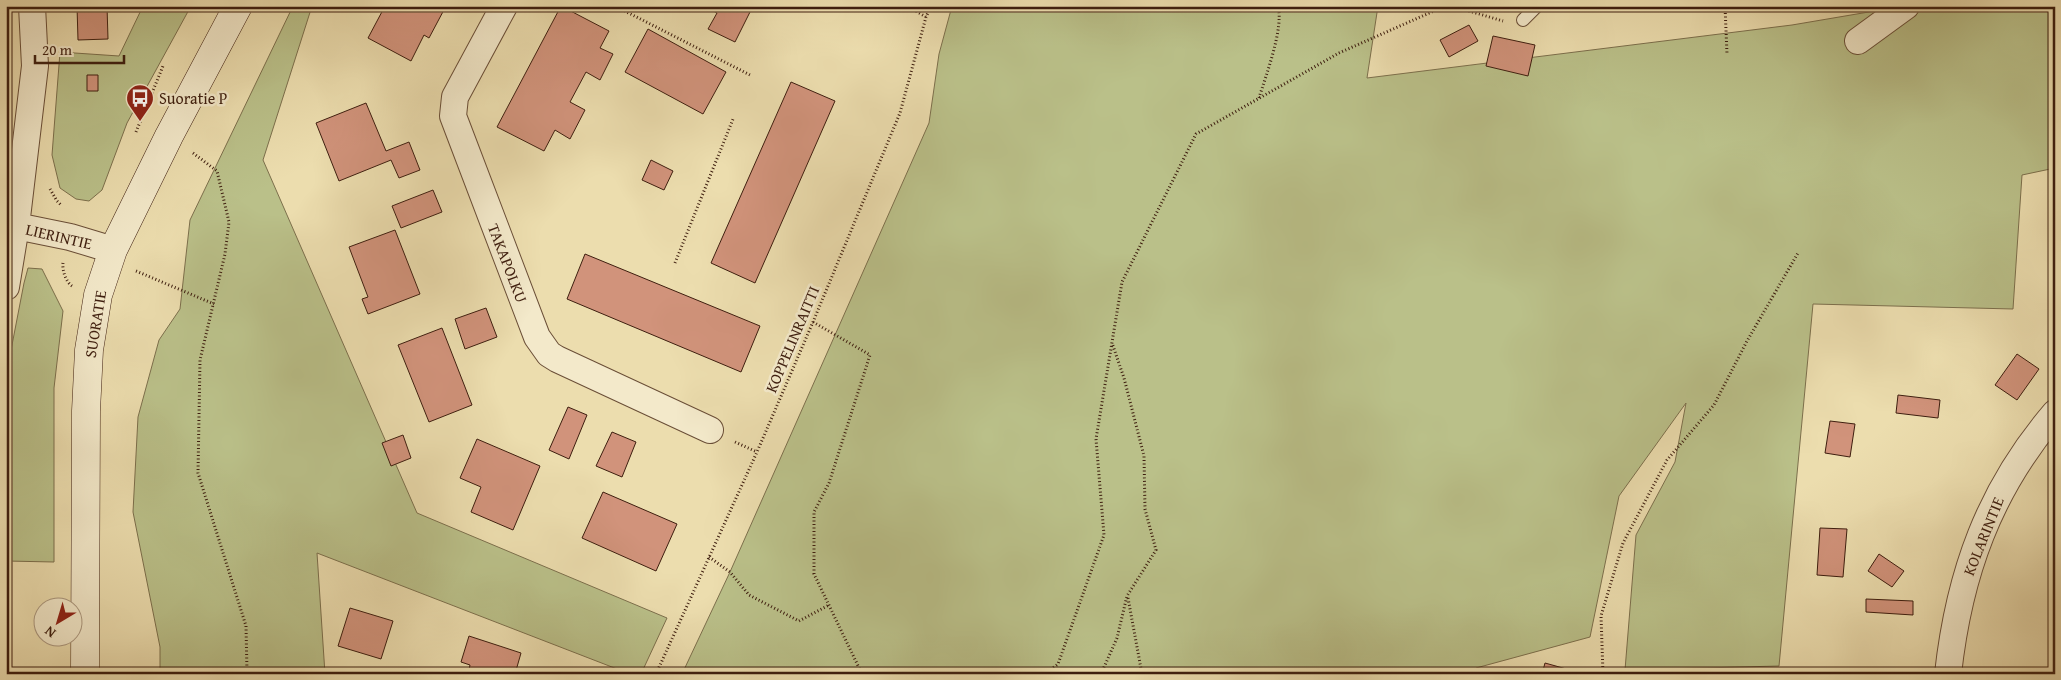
<svg xmlns="http://www.w3.org/2000/svg" width="2061" height="680" viewBox="0 0 2061 680" font-family="'Gentium Book Plus',serif">
  <style>
    .green { fill: #bac089; stroke: #7c6f4c }
    .building { fill: #d1937b; stroke: #3e1e0f }
    .lines { fill: none; stroke-linecap: round; stroke-linejoin: round }
    .lane-casing { stroke: #6a4e37; stroke-width: 14 }
    .street-casing { stroke: #6a4e37; stroke-width: 28 }
    .secondary-casing { stroke: #3e1e0f; stroke-width: 29 }
    .path { stroke: #3e1e0f; stroke-width: 3; stroke-dasharray: 1 2.5; stroke-linecap: butt }
    .lane { stroke: #f3e9ca; stroke-width: 12 }
    .street { stroke: #f3e9ca; stroke-width: 26 }
    .secondary { stroke: #f3e9ca; stroke-width: 28 }
    .labels { text-anchor: middle; dominant-baseline: central; stroke-width: 5; stroke-linejoin: round; paint-order: stroke }
    .poi-label { font-size: 16px; fill: #3e1e0f; stroke: #f3e9ca; text-anchor: start }
    .street-label { font-size: 16px; fill: #3e1e0f; stroke: #f3e9ca }
  </style>
  <rect width="100%" height="100%" fill="#ecddae"/>
  <filter id="stains"><feTurbulence type="fractalNoise" baseFrequency=".004" numOctaves="4"/><feColorMatrix values="0 0 0 0 .2 0 0 0 0 .09 0 0 0 0 .02 0 0 0 .5 -.17"/></filter>
  <radialGradient id="worn" r=".72"><stop offset=".6" stop-color="#630" stop-opacity="0"/><stop offset="1" stop-color="#630" stop-opacity=".3"/></radialGradient>
  <path class="green" d="M143,6H191L127,123L102,190L89,201L76,199L60,188L52,155L60,52L119,56Z
    M293,6H312L263,160L417,513L667,618L641,674H630L317,553L325,674H160V647L133,512L138,417L159,340L180,309L190,220Z
    M952,6H1378L1367,78L1792,25L1904,6H2055V168L2022,175L2013,309L1813,304L1779,666L1625,670L1636,535L1675,462L1686,403L1619,496L1590,637L1476,668L1475,674H682L730,572L929,123L939,54Z
    M28,268L42,269L63,311L54,388V562L6,561V376L24,283Z"/>
  <path class="building" d="M77,6H107L108,39L78,40Z
    M385,6L393,8L394,6H446L429,38L424,35L411,61L368,38Z
    M561,6L609,31L600,48L613,54L600,80L586,72L570,102L585,110L570,139L555,130L544,151L497,127Z
    M704,6H753L735,42L708,29L717,13Z
    M1469,25L1478,41L1449,57L1440,40Z
    M648,29L726,72L703,114L625,72Z
    M1493,36L1535,45L1528,76L1486,66Z
    M87,75H98V91H87Z
    M791,82L835,101L755,283L711,263Z
    M366,103L386,151L409,142L420,170L399,178L391,160L339,181L316,123Z
    M651,160L673,171L664,190L642,180Z
    M433,190L442,212L401,228L392,206Z
    M395,230L420,294L368,314L362,299L368,297L349,247Z
    M585,254L760,326L741,372L567,299Z
    M486,308L497,337L465,349L455,319Z
    M442,328L472,405L429,422L398,345Z
    M2017,354L2039,369L2017,400L1995,385Z
    M1898,395L1940,400L1938,418L1896,413Z
    M568,407L587,415L569,459L549,450Z
    M1830,421L1855,424L1850,457L1825,453Z
    M612,432L636,442L622,477L596,466Z
    M403,435L411,458L391,466L382,443Z
    M477,439L540,466L513,530L471,512L481,487L460,478Z
    M603,492L677,524L656,571L582,538Z
    M1820,528L1847,529L1843,577L1817,575Z
    M1879,554L1904,571L1892,587L1868,571Z
    M1866,599L1913,601V615L1866,612Z
    M350,608L393,621L381,659L338,646Z
    M6,627H8L6,674Z
    M469,636L521,653L515,674H468L470,665L461,662Z
    M1545,663L1570,670L1569,674H1542Z"/>
  <g class="lines">
    <g class="lane-casing">
      <path id="lane" d="M1523,20L1537,6"/>
    </g>
    <g class="street-casing">
      <path id="street" d="M32,6L35,66L16,226L70,237L113,250
        M504,6L455,97L453,116L537,337L549,354L557,359L710,430
        M1858,41L1906,6
        M6,287L16,226
        M1948,674C1959,574 1989,490 2055,413"/>
    </g>
    <g class="secondary-casing">
      <path id="secondary" d="M85,674L86,411L89,350L98,295L113,250L169,136L238,6"/>
    </g>
    <path class="path" d="M615,6L752,76
      M907,6L926,17
      M1452,6L1503,21
      M1725,6L1727,54
      M1259,98C1266,75 1284,28 1278,6
      M136,132L163,66
      M193,153L217,171L229,222L225,254L200,360L198,473L246,626L247,672L249,674
      M50,189L57,201L62,206
      M63,263C62,270 66,282 72,286
      M675,263L733,119
      M136,271L214,304
      M813,322L870,355L829,483L814,512V574L862,674
      M735,442L757,452
      M709,557L730,572L749,595L799,621L829,605
      M1128,598L1142,674
      M656,674L757,452L813,322L900,113L926,17L931,6
      M1045,674L1058,664L1104,535L1096,439L1122,282L1196,134L1339,53L1445,6
      M1101,674L1117,638L1127,596L1156,550L1145,509L1144,456L1124,378L1112,343
      M1603,674L1601,616L1623,543L1667,460L1714,405L1747,341L1798,253"/>
    <use href="#lane" class="lane"/>
    <use href="#street" class="street"/>
    <use href="#secondary" class="secondary"/>
  </g>
  <defs>
    <g id="bus-pin" transform="scale(1.4375)"><path d="M0 17L-7.5 6A9.5 9.5 0 1 1 7.5 6Z" fill="#8f2418" stroke="#f3e9ca"/><path d="M-5-6H5V4H4V6H2V4H-2V6H-4V4H-5ZM-3.5-4V0h7V-4ZM-3.5 1.2v1.5H-2V1.2ZM2 1.2v1.5H3.5V1.2Z" fill="#fff"/></g>
  </defs>
  <g fill-rule="evenodd">
    <use href="#bus-pin" x="140" y="98"/>
  </g>
  <g class="labels">
    <g class="poi-label">
      <text x="159" y="98">Suoratie P</text>
    </g>
    <g class="street-label">
      <text transform="translate(59 236) rotate(13)">LIERINTIE</text>
      <text transform="translate(508 263) rotate(69)">TAKAPOLKU</text>
      <text transform="translate(95 324) rotate(-81)">SUORATIE</text>
      <text transform="translate(792 339) rotate(-67)">KOPPELINRAITTI</text>
      <text transform="translate(1983 536) rotate(-68)">KOLARINTIE</text>
    </g>
  </g>
  <rect width="2061" height="680" fill="none" stroke="#ecddae" stroke-width="25"/>
  <rect x="8" y="8" width="2046" height="665" fill="none" stroke="#3e1e0f" stroke-width="2.5"/>
  <rect x="12" y="12" width="2036" height="655" fill="none" stroke="#3e1e0f"/>
  <g transform="translate(58 622) rotate(218)"><circle r="24" fill="#f3e9ca" stroke="#ab987f"/>
  <path d="M0-4L9 19L0 12L-9 19Z" fill="#8f2418"/>
  <text y="-8" font-size="14" font-weight="bold" text-anchor="middle" fill="#3e1e0f">N</text>
  </g>
  <path d="M35 55v8h89v-8" fill="none" stroke="#3e1e0f" stroke-width="2.5"/>
  <text x="42" y="55" font-size="15" fill="#3e1e0f" stroke="#f3e9ca" stroke-width="4" paint-order="stroke">20 m</text>
  <rect width="100%" height="100%" filter="url(#stains)"/>
  <rect width="100%" height="100%" fill="url(#worn)"/>
</svg>
